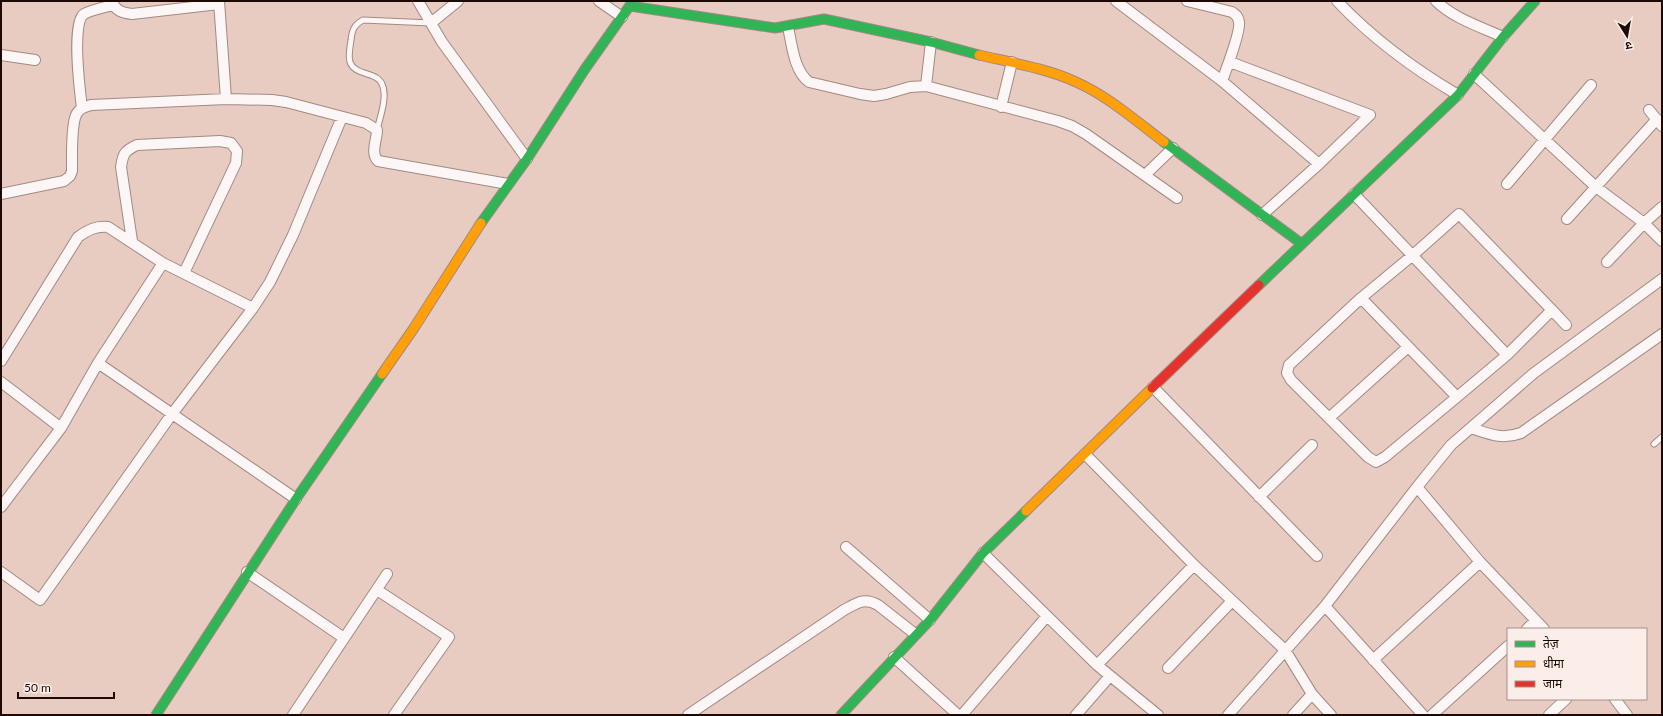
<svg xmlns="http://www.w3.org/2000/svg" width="1663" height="716" viewBox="0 0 1663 716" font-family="Lato,'Noto Sans Devanagari',sans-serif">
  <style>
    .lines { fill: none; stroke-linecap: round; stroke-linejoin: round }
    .lane-casing { stroke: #a28a82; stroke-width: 7 }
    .street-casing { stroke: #a28a82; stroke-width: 12 }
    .fast-casing { stroke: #a28a82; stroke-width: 11 }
    .slow-casing { stroke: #a28a82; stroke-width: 11 }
    .jam-casing { stroke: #a28a82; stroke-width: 11 }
    .lane { stroke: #fcf7f6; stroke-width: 5 }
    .street { stroke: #fcf7f6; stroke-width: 10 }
    .fast { stroke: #30b455; stroke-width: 9 }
    .slow { stroke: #ff9f0a; stroke-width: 9 }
    .jam { stroke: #e5322d; stroke-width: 9 }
  </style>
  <rect width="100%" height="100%" fill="#e8cbc1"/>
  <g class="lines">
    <g class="lane-casing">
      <path id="lane" d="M377,130C380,117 388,96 382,84C376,71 355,76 350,62C348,56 350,47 351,40C352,30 354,25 363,20L431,23
        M1654,444L1662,437"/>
    </g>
    <g class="street-casing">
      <path id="street" d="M112,1C115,11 123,13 132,14L219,4
        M219,1L226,99
        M418,1L442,42L527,159
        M599,1L622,17
        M1116,1L1222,81L1319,164
        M1187,1L1232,12C1236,15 1238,16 1239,22C1241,31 1226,70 1222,81
        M1337,1C1372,38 1414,69 1458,95
        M1436,1C1453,18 1481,27 1503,37
        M431,23L458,1
        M788,27C792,45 794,71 809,82L860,94L874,96L886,94L910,87L926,86L1058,121L1072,126L1086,134L1177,198
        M1,55L35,60
        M1230,62L1370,115L1319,164L1262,215
        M1474,74L1596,187L1644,223L1662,241
        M926,86L931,42
        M1001,107L1012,62
        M82,108C80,92 71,22 84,14C90,10 106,7 113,5
        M1649,110L1662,126
        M1145,175L1173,148
        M1507,184L1591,85
        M1,194L64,181L70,176L72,171C72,157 71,126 76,115C79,108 85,107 91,105L226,99L272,100L286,102L366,123L377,130C377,140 370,153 378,161L508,184
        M1354,194L1507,355
        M1567,219L1657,119
        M132,241L121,167C123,154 124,151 137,145L220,141L231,143L237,151L236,163L184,273
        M1607,262L1644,223L1662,207
        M1361,298L1289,365L1287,373L1291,380L1368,457L1376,462L1385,457L1457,397
        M1552,310L1507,355L1457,397L1361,298L1413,255L1459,214L1552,310L1566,325
        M1,361L78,237C88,230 95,226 108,227L163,263L253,308
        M98,363L296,499
        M1,382L61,428
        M1153,387L1317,556
        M1329,418L1408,347
        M1471,428C1489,434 1502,440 1521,433L1662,334
        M1085,454L1194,565L1285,650L1312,694L1331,715
        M1417,487L1480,562L1544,629
        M1259,497L1312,445
        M1,507L61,428L98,363L163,263
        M846,547L930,620
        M983,553L1097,665L1158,715
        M1,572L40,600L172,414L253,308L270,282L293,235L342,117
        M247,572L344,638
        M377,590L449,637L394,715
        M1325,606L1423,715
        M1527,629L1535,621
        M894,657L958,715
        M1373,660L1480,562
        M1097,665L1194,565
        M1168,668L1232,601
        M1615,699L1627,715
        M293,715L387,574
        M688,715L844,610C857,603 864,597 878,605L915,634
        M962,715L1047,616
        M1076,715L1110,676
        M1228,715L1325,606L1417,487L1451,445L1534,373L1662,279
        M1293,715L1312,694
        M1432,715L1508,646
        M1549,715L1566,699"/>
    </g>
    <g class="fast-casing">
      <path id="fast" d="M630,6L775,28L824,19L931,42L979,55
        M1164,142L1302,244
        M481,223L527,159L585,69L633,1
        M1259,285L1458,95L1503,37L1535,1
        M156,715L296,499L382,374
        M841,715L930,620L983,553L1026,511"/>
    </g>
    <g class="slow-casing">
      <path id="slow" d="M979,55C1009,62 1049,69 1076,82C1108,96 1136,121 1164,142
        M382,374L414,328L481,223
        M1026,511L1152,388"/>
    </g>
    <g class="jam-casing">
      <path id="jam" d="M1152,388L1259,285"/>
    </g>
    <use href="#lane" class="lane"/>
    <use href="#street" class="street"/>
    <use href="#fast" class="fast"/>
    <use href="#slow" class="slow"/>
    <use href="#jam" class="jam"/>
  </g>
  <rect width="1663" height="716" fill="none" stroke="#1d0803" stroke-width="4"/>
  <rect x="1507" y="628" width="140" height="72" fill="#fbeee9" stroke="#a2928d"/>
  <rect x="1515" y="641" width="20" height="6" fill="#30b455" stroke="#a2928d"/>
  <text x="1543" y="648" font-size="12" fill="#1d0803">तेज़</text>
  <rect x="1515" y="661" width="20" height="6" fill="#ff9f0a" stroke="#a2928d"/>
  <text x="1543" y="668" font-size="12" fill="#1d0803">धीमा</text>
  <rect x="1515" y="681" width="20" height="6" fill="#e5322d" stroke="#a2928d"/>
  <text x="1543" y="688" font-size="12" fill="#1d0803">जाम</text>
  <g transform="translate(1627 36) rotate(169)" stroke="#fbeee9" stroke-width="3" paint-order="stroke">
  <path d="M0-3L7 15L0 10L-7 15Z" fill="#1d0803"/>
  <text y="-6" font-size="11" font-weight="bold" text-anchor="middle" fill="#1d0803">उ</text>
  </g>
  <path d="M18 692v6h96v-6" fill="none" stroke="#1d0803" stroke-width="2"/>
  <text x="24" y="692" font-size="12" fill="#1d0803" stroke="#fbeee9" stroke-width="3" paint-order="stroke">50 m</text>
</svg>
